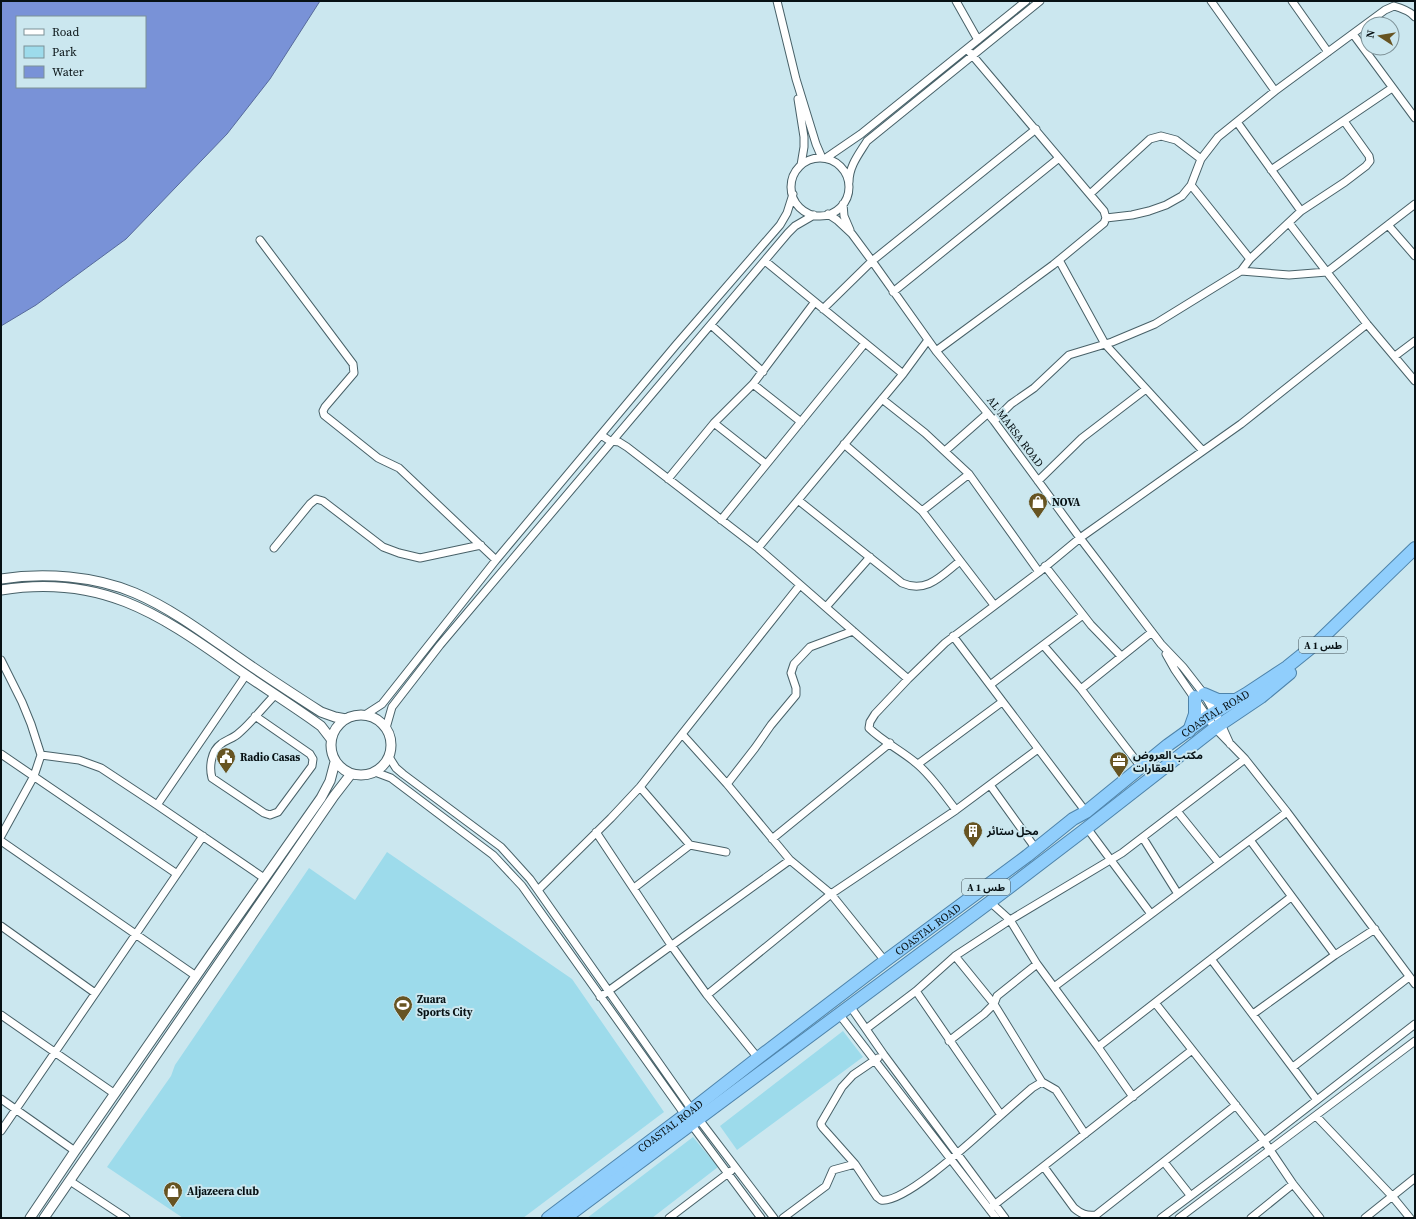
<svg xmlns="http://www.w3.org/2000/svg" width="1416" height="1219" viewBox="0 0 1416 1219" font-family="'Source Serif 4','Noto Sans Arabic',serif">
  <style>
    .green { fill: #9ddbeb }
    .water { fill: #7992d7; stroke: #576b9c; fill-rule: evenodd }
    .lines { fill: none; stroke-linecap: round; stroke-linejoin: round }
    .minor-casing { stroke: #486168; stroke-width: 9 }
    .tertiary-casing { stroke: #486168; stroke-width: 11 }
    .trunk-casing { stroke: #4e84ab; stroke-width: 14 }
    .minor { stroke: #fff; stroke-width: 7 }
    .tertiary { stroke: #fff; stroke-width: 9 }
    .trunk { stroke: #90cefc; stroke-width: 12 }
    .labels { text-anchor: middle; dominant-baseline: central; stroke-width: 4; stroke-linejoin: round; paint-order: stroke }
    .shield { fill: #cbe7ef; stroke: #425156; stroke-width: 1 }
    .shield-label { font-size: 10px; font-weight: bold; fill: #071114 }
    .street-label { font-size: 11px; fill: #071114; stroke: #cbe7ef }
    .poi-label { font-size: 11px; font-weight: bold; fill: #071114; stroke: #cbe7ef; text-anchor: start }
  </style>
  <rect width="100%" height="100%" fill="#cbe7ef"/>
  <path class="green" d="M387,852L572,979L664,1112L523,1218H183L107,1167L171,1076L175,1065L309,868L355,900Z
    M843,1031L863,1057L737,1150L720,1126Z
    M693,1137L718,1167L652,1218H587Z"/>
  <path class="water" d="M1,1H320L270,79L227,134L126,239L36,305L1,326ZM17,17H145V87H17Z"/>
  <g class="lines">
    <g class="minor-casing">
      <path id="minor" d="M777,1L796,79L816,144L822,158
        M956,1L978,40
        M1211,1L1275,91
        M1292,1L1328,52
        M1353,34L1415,118
        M798,99L804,137V147L801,165
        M1237,122L1301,211
        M826,158L861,134L1026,1
        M791 187a29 29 0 1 1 58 0a29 29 0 1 1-58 0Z
        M1271,170L1392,88
        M849,182C849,166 859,154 867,141L1040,1
        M1191,185L1250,259
        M1090,194L1150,139L1161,136L1176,140L1201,159
        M843,204L844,216L850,230
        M828,214L837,220L852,234L872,261L936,351L994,421L1080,538L1161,644L1183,667L1204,694L1221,724L1230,744
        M1106,218L1132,215L1149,211L1166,205L1182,196L1191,185L1201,159L1218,137L1275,91L1385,10L1394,6C1401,8 1410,11 1415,17
        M1289,223L1367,324
        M1388,225L1415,256
        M260,240L353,364L354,373L325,407L323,411L324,415L378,458L399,468L496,560
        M1059,260L1105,344L1203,451
        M765,261L903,374
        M1241,271L1289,275L1327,272L1415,204
        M893,292L1059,158
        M823,309L872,261L1036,129
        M711,325L763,372
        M936,351L1053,265L1104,223L1106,218L1104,211L967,49
        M1395,356L1415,341
        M753,384L801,422
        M882,399L925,433L969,474L1039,572
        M994,421L1011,404L1034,388L1069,355L1112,342L1155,324L1241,271L1250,259L1301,211L1345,182L1366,166L1370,161L1369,156L1344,121
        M714,423L766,464
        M601,435L610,441L619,442L627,447L758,548L908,679
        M844,444L922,511L994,605
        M945,451L987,414
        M668,479L714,423L753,384L814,303
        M1038,481L1082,438L1146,389
        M798,500L902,583C927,594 942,575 960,561
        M922,511L969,474
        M721,520L865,343
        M274,548L310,504L316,499L323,501L383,547L399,553L420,558L481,545
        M758,548L903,374L928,340
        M1045,566L1091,625L1121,656
        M826,607L870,557
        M953,636L1086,812
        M1044,646L1081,689L1141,767
        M1166,654L1175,670L1215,728L1245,759L1287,812L1415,984
        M1,660L22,702L31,724L41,755L34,776L1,836
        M990,685L1083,615
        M1081,689L1152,632
        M365,715L382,704L496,560L676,345L780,225L787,213L793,194
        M255,716L310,754L313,759L312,766L278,812L270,815L264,813L212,778C209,767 211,751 221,744C226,740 234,738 239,733C252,722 263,707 275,695
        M386,728L392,707L440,645L788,233L795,226L814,215
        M682,734L727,784L790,860L831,894L885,961
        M1,754L177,874
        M41,755L79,760L101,768L157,805L264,878
        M389,757L396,768L403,774L501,847L530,879L692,1110
        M918,764L1002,702
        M375,772L391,778L493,855L522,886L685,1115
        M727,784L755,748L771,725L796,695V688L791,673L794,664L810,647L853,631
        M990,785L1036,849
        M640,787L690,845
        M157,805L246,675
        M956,810C944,795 932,776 916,763C902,751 882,741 869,728L870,722L875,714L908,679L945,643L1039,572L1080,538L1241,424L1367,324L1415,381
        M1177,811L1219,863
        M1087,828L1151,914
        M596,832L671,945L707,995L758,1058
        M1143,838L1178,894
        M772,839L890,743
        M1250,840L1335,955L1375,929
        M1,841L196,976
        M634,888L690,845L726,852
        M538,890L611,818L640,787L800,585
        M990,902L1010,920L1037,964L1098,1047L1133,1097
        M1,926L95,993
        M955,956L994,1004L1042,1082L1056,1090L1085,1134
        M1211,959L1317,1100
        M1054,987L1287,812
        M707,995L831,894L956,810L1038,749
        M600,997L790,860
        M1156,1004L1264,1141L1293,1184L1320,1218
        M850,1006L884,1055L1005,1218
        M839,1014L996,1218
        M1253,1014L1335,955
        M1,1015L115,1094
        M866,1029L916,991L955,956L1010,920L1122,853L1245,759
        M949,1041L984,1014L994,1004L997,996L1037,964
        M1098,1047L1291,897
        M1293,1067L1409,977
        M1,1099L75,1151
        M1001,1115L1032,1088L1042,1082
        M1316,1116L1392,1196L1410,1218
        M698,1118L774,1218
        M691,1124L761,1218
        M1,1131L203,836
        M1164,1162L1190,1195
        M855,1164L823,1128L821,1125V1123L842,1087L853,1075L878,1058
        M1044,1167L1074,1208C1081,1214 1086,1216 1096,1215L1236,1105
        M70,1181L126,1218
        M989,1209L1192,1050
        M669,1218L731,1171
        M783,1218L826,1186L833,1170L855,1164L877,1197L881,1200C906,1204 980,1133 1001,1115L916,991
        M1161,1218L1264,1141L1415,1024
        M1179,1218L1415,1041
        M1251,1218L1293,1184
        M1365,1218L1415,1178"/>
    </g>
    <g class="tertiary-casing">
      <path id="tertiary" d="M1,579C44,572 95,576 135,593C172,609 205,634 238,657C265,676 293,694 321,712L335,717L346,719
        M1,590C99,574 157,612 233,666C260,685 287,702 314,721L321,726L331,739
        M331 745a30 30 0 1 1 60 0a30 30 0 1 1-60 0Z
        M30,1218L75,1151L212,953L321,798L330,781L335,762
        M44,1218L334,796L351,774"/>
    </g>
    <g class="trunk-casing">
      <g id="trunk">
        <path d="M1204,694L1218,700H1234"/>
        <path d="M1189,731L1195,714V697"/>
        <path id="s1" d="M548,1218L685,1115L758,1058L885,961L1027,856L1073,819L1086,812L1168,745L1207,717L1246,694L1287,667L1318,642L1415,548"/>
        <path d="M565,1218L990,902L1087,828L1215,728L1261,697L1290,673"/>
      </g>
    </g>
    <use href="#minor" class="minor"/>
    <use href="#tertiary" class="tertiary"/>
    <use href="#trunk" class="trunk"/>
  </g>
  <defs>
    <g id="shop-pin" transform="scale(1)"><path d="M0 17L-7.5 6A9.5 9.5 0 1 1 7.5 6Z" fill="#675422" stroke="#cbe7ef"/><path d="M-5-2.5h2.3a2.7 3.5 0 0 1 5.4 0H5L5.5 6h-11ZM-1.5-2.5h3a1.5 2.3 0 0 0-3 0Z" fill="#fff"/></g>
    <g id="civic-pin" transform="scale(1)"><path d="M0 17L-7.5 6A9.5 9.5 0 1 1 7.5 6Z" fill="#675422" stroke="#cbe7ef"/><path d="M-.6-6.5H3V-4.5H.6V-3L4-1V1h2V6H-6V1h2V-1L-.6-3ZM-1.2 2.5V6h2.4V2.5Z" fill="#fff"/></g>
    <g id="office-pin" transform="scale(1)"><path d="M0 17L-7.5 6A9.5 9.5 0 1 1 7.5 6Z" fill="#675422" stroke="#cbe7ef"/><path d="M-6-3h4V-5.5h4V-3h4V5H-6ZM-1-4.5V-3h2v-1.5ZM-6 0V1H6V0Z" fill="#fff"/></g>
    <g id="building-pin" transform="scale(1)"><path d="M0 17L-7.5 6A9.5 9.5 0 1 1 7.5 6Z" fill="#675422" stroke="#cbe7ef"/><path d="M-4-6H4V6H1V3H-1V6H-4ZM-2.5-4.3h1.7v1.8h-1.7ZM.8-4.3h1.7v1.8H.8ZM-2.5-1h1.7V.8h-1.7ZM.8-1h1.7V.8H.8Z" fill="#fff"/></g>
    <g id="stadium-pin" transform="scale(1)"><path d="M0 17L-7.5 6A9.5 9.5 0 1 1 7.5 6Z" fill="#675422" stroke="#cbe7ef"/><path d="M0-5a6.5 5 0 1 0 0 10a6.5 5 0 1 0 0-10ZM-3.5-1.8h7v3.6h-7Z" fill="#fff"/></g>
  </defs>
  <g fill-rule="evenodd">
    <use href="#shop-pin" x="1038" y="502"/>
    <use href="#civic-pin" x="226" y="757"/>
    <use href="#office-pin" x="1119" y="761"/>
    <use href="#building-pin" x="973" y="831"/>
    <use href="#stadium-pin" x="403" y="1005"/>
    <use href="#shop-pin" x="173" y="1191"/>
  </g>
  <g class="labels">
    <g class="shield">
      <rect x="1299" y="637" width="48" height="16" rx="3"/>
      <rect x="962" y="879" width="48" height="16" rx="3"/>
    </g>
    <g class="shield-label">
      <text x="1323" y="645">A 1 طس</text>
      <text x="986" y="887">A 1 طس</text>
    </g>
    <g class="street-label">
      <text transform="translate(1015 432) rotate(53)">AL MARSA ROAD</text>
      <text stroke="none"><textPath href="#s1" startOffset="837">COASTAL ROAD</textPath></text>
      <text stroke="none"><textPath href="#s1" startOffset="477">COASTAL ROAD</textPath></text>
      <text stroke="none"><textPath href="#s1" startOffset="153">COASTAL ROAD</textPath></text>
    </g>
    <g class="poi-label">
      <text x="1052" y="502">NOVA</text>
      <text x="1133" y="755">مكتب العروض<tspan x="1133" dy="13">للعقارات</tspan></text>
      <text x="240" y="757">Radio Casas</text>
      <text x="987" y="831">محل ستائر</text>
      <text x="417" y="999">Zuara<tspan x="417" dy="13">Sports City</tspan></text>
      <text x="187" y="1191">Aljazeera club</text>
    </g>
  </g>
  <rect width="1416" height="1219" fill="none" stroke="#071114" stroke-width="4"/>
  <rect x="16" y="16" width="130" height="72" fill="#cbe7ef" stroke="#7d9197"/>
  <rect x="24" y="29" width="20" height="6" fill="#ffffff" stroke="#7d9197"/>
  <text x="52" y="36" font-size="12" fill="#071114">Road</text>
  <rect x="24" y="46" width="20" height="12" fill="#9ddbeb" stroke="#7d9197"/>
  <text x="52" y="56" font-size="12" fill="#071114">Park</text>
  <rect x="24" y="66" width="20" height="12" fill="#7992d7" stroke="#7d9197"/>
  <text x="52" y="76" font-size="12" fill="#071114">Water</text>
  <g transform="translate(1380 36) rotate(282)"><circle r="19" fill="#cbe7ef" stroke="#7d9197"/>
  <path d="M0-3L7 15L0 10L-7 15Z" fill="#675422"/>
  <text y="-6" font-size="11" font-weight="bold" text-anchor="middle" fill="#071114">N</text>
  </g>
</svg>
